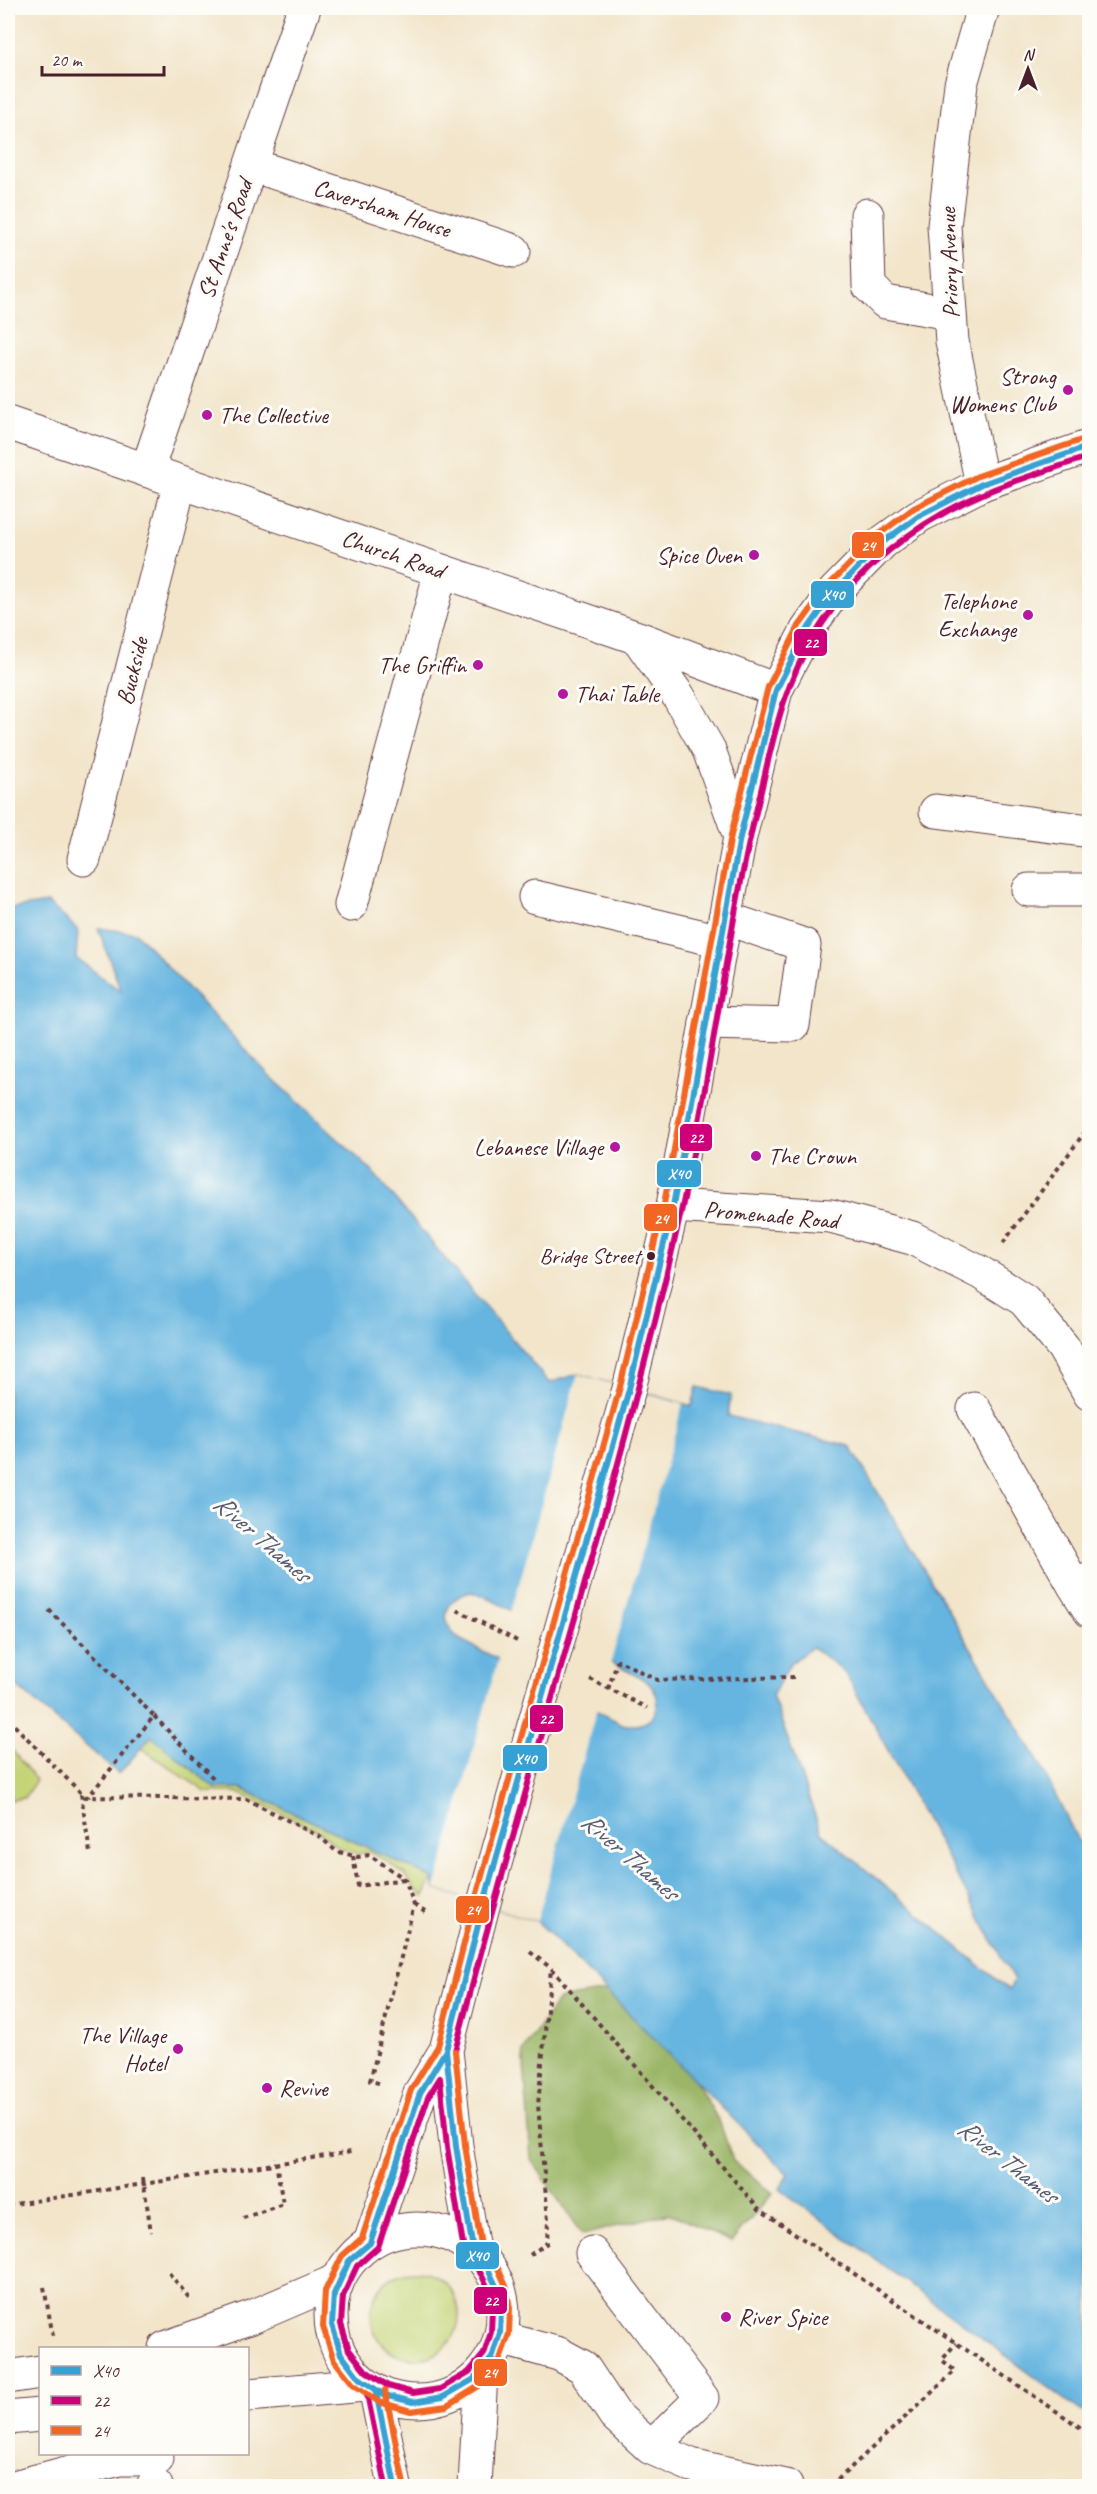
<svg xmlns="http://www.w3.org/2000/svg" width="1097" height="2494" viewBox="0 0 1097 2494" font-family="Caveat,sans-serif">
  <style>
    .green { fill: #c4d477; stroke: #877a51; stroke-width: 1.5 }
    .forest { fill: #9bb668; stroke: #726a4a; stroke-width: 1.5 }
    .water { fill: #66b5e0; stroke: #586a86; stroke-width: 1.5; fill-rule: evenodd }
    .pier { fill: #f2e5ca }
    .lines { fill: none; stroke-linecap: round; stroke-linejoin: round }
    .minor-casing { stroke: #633d43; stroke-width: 35 }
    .major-casing { stroke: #633d43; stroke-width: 35 }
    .path { stroke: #633d43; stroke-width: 4; stroke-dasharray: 4.5 4.5; stroke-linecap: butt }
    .minor { stroke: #fff; stroke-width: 33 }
    .major { stroke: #fff; stroke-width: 33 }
    .bus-1-casing { stroke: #fdfcf7; stroke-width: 10 }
    .bus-2-casing { stroke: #fdfcf7; stroke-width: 10 }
    .bus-3-casing { stroke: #fdfcf7; stroke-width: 10 }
    .bus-1 { stroke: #38a1d3; stroke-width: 6 }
    .bus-2 { stroke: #cd007a; stroke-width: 6 }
    .bus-3 { stroke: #f26522; stroke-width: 6 }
    .poi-dot { fill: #b5179e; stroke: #fdfcf7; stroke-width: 2 }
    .bus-dot { fill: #4a1f2b; stroke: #fdfcf7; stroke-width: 2 }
    .labels { text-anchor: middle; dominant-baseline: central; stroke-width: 6; stroke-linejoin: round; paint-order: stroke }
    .bus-label { font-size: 22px; fill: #4a1f2b; stroke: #fdfcf7; text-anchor: end }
    .street-label { font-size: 24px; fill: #4a1f2b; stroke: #fdfcf7 }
    .poi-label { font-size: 24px; fill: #4a1f2b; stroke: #fdfcf7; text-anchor: end }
    .water-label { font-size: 26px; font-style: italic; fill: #555b73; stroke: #fdfcf7 }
    .line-badge { stroke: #fdfcf7; stroke-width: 2 }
    .badge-label { font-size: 16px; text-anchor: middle; font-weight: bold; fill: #fff }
  </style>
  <rect width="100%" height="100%" fill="#fdfcf7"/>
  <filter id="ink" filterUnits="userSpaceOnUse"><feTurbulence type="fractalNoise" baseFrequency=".0167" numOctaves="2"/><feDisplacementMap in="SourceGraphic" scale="12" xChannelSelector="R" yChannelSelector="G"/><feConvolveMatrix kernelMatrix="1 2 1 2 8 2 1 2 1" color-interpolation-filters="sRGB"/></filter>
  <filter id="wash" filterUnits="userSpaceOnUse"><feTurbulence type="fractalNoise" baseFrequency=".008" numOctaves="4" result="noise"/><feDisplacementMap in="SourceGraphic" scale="24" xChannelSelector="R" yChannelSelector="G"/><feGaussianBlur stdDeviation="1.35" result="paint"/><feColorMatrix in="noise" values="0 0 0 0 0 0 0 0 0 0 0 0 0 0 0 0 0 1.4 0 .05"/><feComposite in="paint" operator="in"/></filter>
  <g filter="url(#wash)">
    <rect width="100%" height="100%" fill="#f2e5ca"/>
    <path class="green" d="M151,1736L215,1788H240L433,1878L424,1896C413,1890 412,1883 404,1874C394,1865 381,1859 370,1852L358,1854L337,1847L322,1833L237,1792H206L141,1748Z
      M8,1745L36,1780L24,1798L8,1800Z
      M371 2315a44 44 0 1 1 88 0a44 44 0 1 1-88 0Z"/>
    <path class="forest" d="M617,1989L671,2039L720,2123L733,2161L773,2193L731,2242L669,2213L582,2235L531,2159L523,2051L559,1999Z"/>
    <path class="water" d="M48,903L78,930L76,958L121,991L98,928L136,933L268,1074L371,1170L549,1383L578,1374L692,1406L697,1387L731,1395L728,1416L850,1446L1039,1762L1089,1863V2417L780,2189L788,2174L537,1921L435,1889L432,1878L241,1788H215L151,1736L119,1774L8,1679V909ZM471,1592L482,1595L645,1680C671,1701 654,1732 622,1724L459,1639C438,1621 444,1599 471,1592ZM812,1647L845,1672L1014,1980L1009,1990L821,1832L772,1695L790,1664Z"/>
    <path class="pier" d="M578,1374L683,1404L610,1665L511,1613Z
      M499,1656L597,1708L537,1921L435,1889Z"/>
  </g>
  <g filter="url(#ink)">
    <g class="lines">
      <g class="minor-casing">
        <path id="minor" d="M251,165L514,251
          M867,215L869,286L885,302L950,313
          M147,470L304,8
          M982,484L952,341L944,226L961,84L983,8
          M936,811L1090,831
          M84,859L180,482
          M1029,890H1090
          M535,897L721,941
          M351,905L441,571
          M706,1023L793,1025L804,945L725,918
          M673,1206L831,1216L912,1238L981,1273L1024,1300L1063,1347L1090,1394
          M974,1409L1075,1587L1090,1578
          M1075,1587L1090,1611
          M592,2253L702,2398L651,2448
          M500,2338L559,2354L583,2367L615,2415L651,2448L691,2465L786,2486
          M165,2348L254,2316L338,2280
          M8,2377L40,2372
          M248,2395L365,2385
          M8,2418L40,2415
          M18,2486L119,2459H157
          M153,2486H156"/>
      </g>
      <g class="major-casing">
        <path id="major" d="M8,423L638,638L776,690
          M638,638L679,697L709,750L740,837
          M446,2050L456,2146L473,2250
          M331 2315a86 86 0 1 1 172 0a86 86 0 1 1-172 0Z
          M370,2243L420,2093L446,2050L483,1906L629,1389L673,1206L740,837L776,690L807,630L835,591L883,542L919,516L982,484L1090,446
          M376,2392L395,2486
          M475,2486L481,2373"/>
      </g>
      <path class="path" d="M1003,1243L1090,1125
        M49,1610L154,1716L88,1797
        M457,1610L519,1642
        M590,1679L647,1708
        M608,1689L618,1660L657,1680L797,1677
        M154,1716L216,1781
        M8,1719L85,1797L246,1799L320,1837L336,1851L358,1857L369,1855L405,1879L414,1905L370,2081L383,2084
        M81,1794L90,1853
        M353,1856L358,1886L404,1879
        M414,1905L428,1914
        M530,1952L551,1968L759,2209L1090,2434
        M143,2178L151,2232
        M8,2205L351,2152
        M243,2218L283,2204L275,2157
        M530,2255L547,2243L548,2220L538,2105L551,1968
        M169,2273L191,2300
        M44,2287L53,2337
        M831,2486L955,2371L942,2360L956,2343"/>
      <use href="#minor" class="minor"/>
      <use href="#major" class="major"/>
      <g class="bus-1-casing">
        <path id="bus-1" d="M446,2050L456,2146L473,2250L488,2269L497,2288L501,2308L500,2333L492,2358L474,2379L443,2397L413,2402L384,2395L359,2378L341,2354L332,2325L334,2294L349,2261L370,2243L420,2093Z
          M446,2050L483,1906L629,1389L673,1206L740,837L776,690L807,630L835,591L883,542L919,516L982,484L1090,446
          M376,2392L395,2486"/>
      </g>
      <g class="bus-2-casing">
        <path id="bus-2" d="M455,2051C527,1770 617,1495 681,1212C712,1074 726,932 760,795C774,736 783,685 816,633C856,569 917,521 987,492C1020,478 1056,468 1090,456
          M440,2078L447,2147L464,2251L481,2274L489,2290L492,2309L491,2332L484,2354L469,2372L440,2389L413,2393L388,2386L366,2371L349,2350L341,2324L343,2296L357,2266L378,2247L428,2097Z
          M367,2394L386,2486"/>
      </g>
      <g class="bus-3-casing">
        <path id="bus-3" d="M455,2051L465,2145L481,2246L496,2264L506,2286L510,2308L509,2334L499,2362L479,2386L447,2406L411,2411L379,2402L353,2384L334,2360L323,2327L325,2291L342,2256L362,2238L411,2090L438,2046L474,1904L620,1387L664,1204L731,835L768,687L799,626L828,586L878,535L914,508L978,476L1087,438
          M385,2390L404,2484"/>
      </g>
      <use href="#bus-1" class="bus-1"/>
      <use href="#bus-2" class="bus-2"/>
      <use href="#bus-3" class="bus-3"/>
    </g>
  </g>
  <g class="poi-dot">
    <circle cx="1068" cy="390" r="6"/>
    <circle cx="207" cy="415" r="6"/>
    <circle cx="754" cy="555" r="6"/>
    <circle cx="1028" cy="615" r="6"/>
    <circle cx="478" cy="665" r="6"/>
    <circle cx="563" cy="694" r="6"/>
    <circle cx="615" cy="1147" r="6"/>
    <circle cx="756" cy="1156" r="6"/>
    <circle cx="178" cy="2049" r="6"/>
    <circle cx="267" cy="2088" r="6"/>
    <circle cx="726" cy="2317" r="6"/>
  </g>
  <circle class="bus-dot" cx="651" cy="1256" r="5"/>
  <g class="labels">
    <g class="bus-label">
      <text x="640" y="1256">Bridge Street</text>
    </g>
    <g class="street-label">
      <text transform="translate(382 208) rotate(18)">Caversham House</text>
      <text transform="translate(225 239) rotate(-71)">St Anne's Road</text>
      <text transform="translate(949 263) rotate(-92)">Priory Avenue</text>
      <text transform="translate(393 554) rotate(19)">Church Road</text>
      <text transform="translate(132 671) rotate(-76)">Buckside</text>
      <text transform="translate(771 1215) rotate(5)">Promenade Road</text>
    </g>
    <g class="poi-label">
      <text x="1056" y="376">Strong<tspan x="1056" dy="28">Womens Club</tspan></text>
      <text x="219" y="415" text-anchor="start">The Collective</text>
      <text x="742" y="555">Spice Oven</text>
      <text x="1016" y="601">Telephone<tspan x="1016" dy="28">Exchange</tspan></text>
      <text x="466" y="665">The Griffin</text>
      <text x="575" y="694" text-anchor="start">Thai Table</text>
      <text x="603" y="1147">Lebanese Village</text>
      <text x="768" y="1156" text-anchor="start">The Crown</text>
      <text x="166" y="2035">The Village<tspan x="166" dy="28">Hotel</tspan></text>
      <text x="279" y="2088" text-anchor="start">Revive</text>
      <text x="738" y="2317" text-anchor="start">River Spice</text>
    </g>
    <g class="water-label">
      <text transform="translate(262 1538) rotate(41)">River Thames</text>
      <text transform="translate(630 1856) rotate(41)">River Thames</text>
      <text transform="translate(1008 2161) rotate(38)">River Thames</text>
    </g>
  </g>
  <g class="line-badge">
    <rect x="851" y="531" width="34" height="28" rx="6" fill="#f26522"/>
    <rect x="810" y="580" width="45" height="29" rx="6" fill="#38a1d3"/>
    <rect x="793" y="628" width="35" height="29" rx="6" fill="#cd007a"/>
    <rect x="679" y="1123" width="34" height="29" rx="6" fill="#cd007a"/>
    <rect x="656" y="1159" width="46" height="29" rx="6" fill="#38a1d3"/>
    <rect x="643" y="1203" width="35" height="29" rx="6" fill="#f26522"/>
    <rect x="529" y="1704" width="35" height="29" rx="6" fill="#cd007a"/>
    <rect x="502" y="1744" width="46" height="28" rx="6" fill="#38a1d3"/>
    <rect x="455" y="1895" width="35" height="29" rx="6" fill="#f26522"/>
    <rect x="455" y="2241" width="45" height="29" rx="6" fill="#38a1d3"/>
    <rect x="473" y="2286" width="35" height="29" rx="6" fill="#cd007a"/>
    <rect x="473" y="2358" width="35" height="29" rx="6" fill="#f26522"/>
  </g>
  <g class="badge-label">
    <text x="868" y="551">24</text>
    <text x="833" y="600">X40</text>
    <text x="811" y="648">22</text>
    <text x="696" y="1143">22</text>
    <text x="679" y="1179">X40</text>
    <text x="661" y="1224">24</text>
    <text x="546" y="1724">22</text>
    <text x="525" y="1764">X40</text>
    <text x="473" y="1915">24</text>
    <text x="477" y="2261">X40</text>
    <text x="491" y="2306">22</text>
    <text x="490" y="2378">24</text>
  </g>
  <rect width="1097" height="2494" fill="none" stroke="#fdfcf7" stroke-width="30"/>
  <rect x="39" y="2347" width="210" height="108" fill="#fdfcf7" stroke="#b5a4a5" stroke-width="1.5"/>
  <rect x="51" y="2366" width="30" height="9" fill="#38a1d3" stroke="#b5a4a5" stroke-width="1.5"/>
  <text x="93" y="2377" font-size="18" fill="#4a1f2b">X40</text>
  <rect x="51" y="2396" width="30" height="9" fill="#cd007a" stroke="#b5a4a5" stroke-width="1.5"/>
  <text x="93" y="2407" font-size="18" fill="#4a1f2b">22</text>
  <rect x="51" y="2426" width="30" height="9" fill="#f26522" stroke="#b5a4a5" stroke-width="1.5"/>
  <text x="93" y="2437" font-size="18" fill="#4a1f2b">24</text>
  <g transform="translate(1028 69)" stroke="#fdfcf7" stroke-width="4.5" paint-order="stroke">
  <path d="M0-4.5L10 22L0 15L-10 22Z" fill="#4a1f2b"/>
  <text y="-9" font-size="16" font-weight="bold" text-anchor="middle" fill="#4a1f2b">N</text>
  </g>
  <path d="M42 66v9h122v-9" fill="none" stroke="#4a1f2b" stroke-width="3"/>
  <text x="51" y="66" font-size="18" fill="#4a1f2b" stroke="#fdfcf7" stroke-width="4.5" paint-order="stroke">20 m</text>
</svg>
